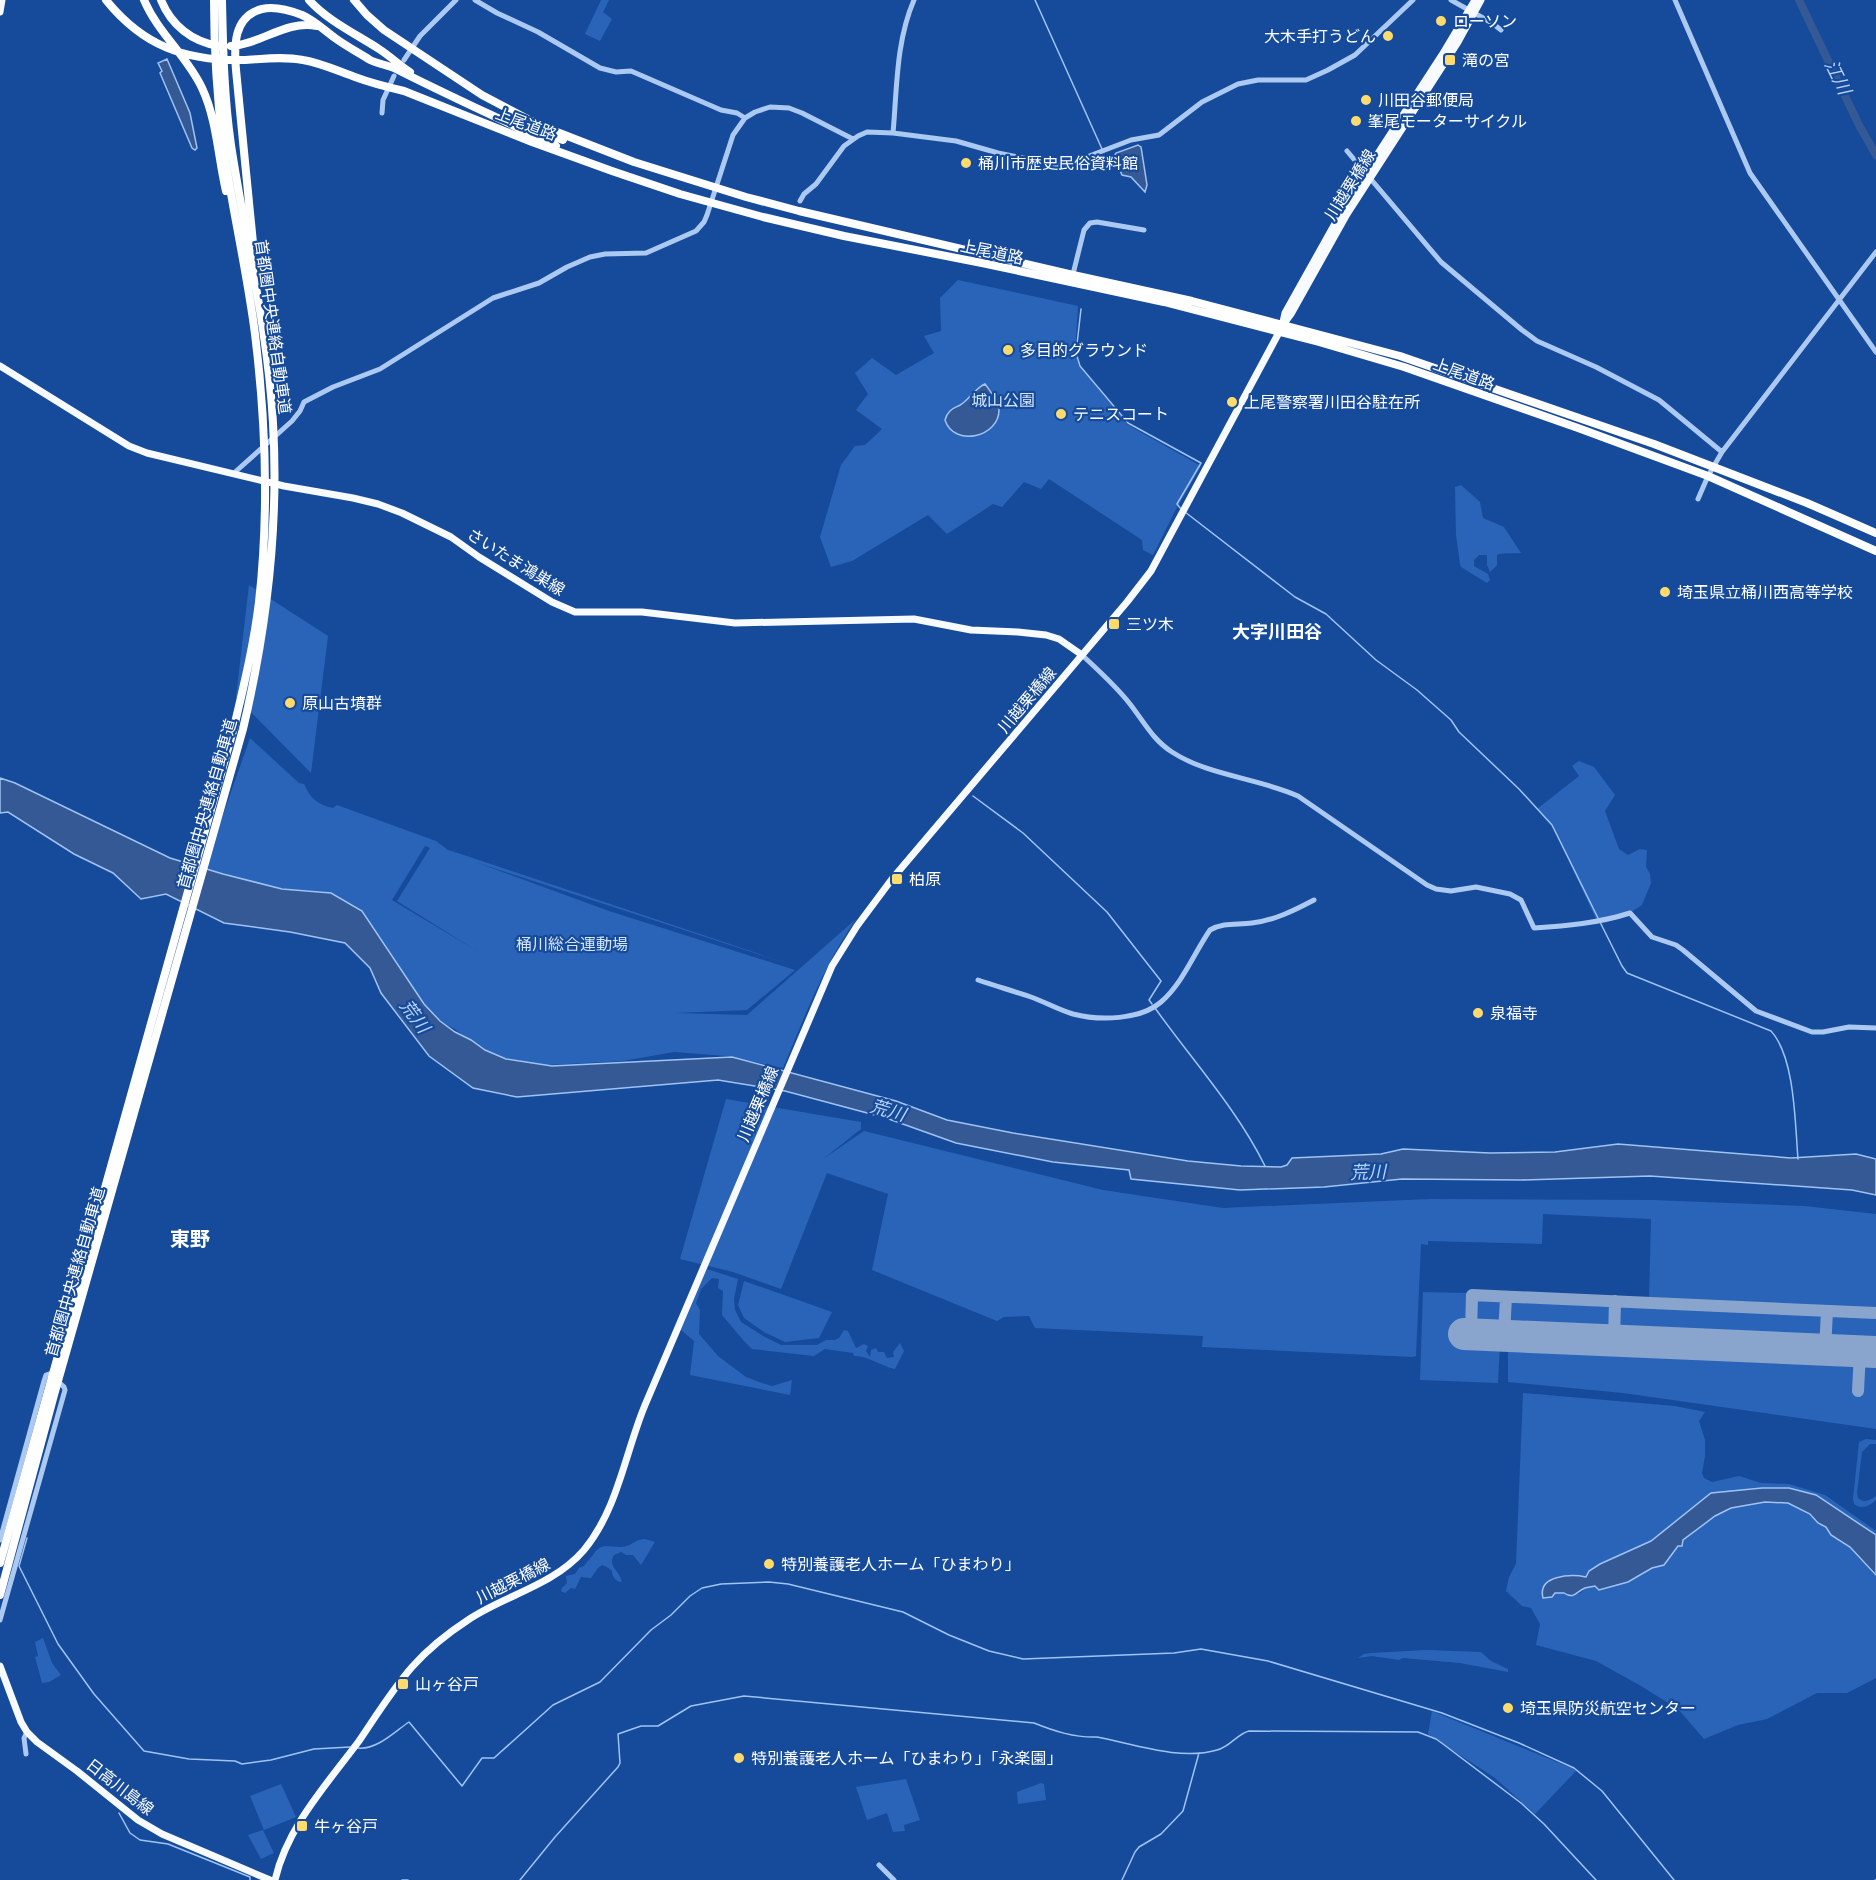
<svg xmlns="http://www.w3.org/2000/svg" width="1876" height="1880" viewBox="0 0 1876 1880" font-family="'Work Sans','Noto Sans JP',sans-serif">
  <style>
    .green { fill: #2a64b9; fill-rule: evenodd }
    .water { fill: #345994; stroke: #9fc3f5; stroke-width: 1.5 }
    .lines { fill: none; stroke-linecap: round; stroke-linejoin: round }
    .stream { stroke: #9fc3f5; stroke-width: 1.5 }
    .river { stroke: #345994; stroke-width: 8 }
    .taxiway { stroke: #8aa5cd; stroke-width: 12 }
    .runway { stroke: #8aa5cd; stroke-width: 32 }
    .minor { stroke: #acc9f2; stroke-width: 5 }
    .major { stroke: #f7faff; stroke-width: 7 }
    .highway { stroke: #fff; stroke-width: 8 }
    .poi-dot { fill: #ffdb6d; stroke: #164b9b; stroke-width: 2 }
    .labels { text-anchor: middle; dominant-baseline: central; stroke-width: 4.5; stroke-linejoin: round; paint-order: stroke }
    .poi-label { font-size: 16px; fill: #fff; stroke: #164b9b; text-anchor: start }
    .street-label { font-size: 16px; fill: #fff; stroke: #164b9b }
    .park-label { font-size: 16px; fill: #d4e5fc; stroke: #164b9b }
    .water-label { font-size: 18px; font-style: italic; fill: #b9d3f9; stroke: #164b9b }
    .neighbourhood-label { font-size: 18px; font-weight: bold; fill: #fff; stroke: #164b9b }
    .quarter-label { font-size: 20px; font-weight: bold; fill: #fff; stroke: #164b9b }
  </style>
  <rect width="100%" height="100%" fill="#164b9b"/>
  <path class="green" d="M601,0H609L603,12L612,19L600,41L585,34Z
    M958,280L1078,306L1075,353L1079,366L1128,425L1201,466L1175,511L1153,555L1143,550L1142,540L1049,479L1041,489L1024,482L1002,507L993,504L947,534L928,515L852,561L831,567L820,537L841,465L855,446L865,445L882,429L856,410L868,394L855,373L872,358L896,375L934,353L924,336L941,331L940,298Z
    M1461,485L1480,502L1483,518L1504,527L1521,553C1513,554 1505,552 1497,555V565L1490,572L1487,565V555H1479L1474,560V566L1488,574L1490,580L1487,583L1461,567L1460,564L1456,535L1455,487Z
    M249,585L328,636L311,773L236,697Z
    M250,738L299,783L304,784C310,798 318,805 333,808L337,805L436,841L448,850L470,857L798,967L475,862L609,911L795,970L747,1010L675,1013L747,1015L856,919C823,967 805,1016 783,1068L727,1056L674,1052L623,1061L547,1065L501,1058L480,1049L455,1029L435,1019L419,1002L358,910L327,892L277,888L204,869ZM425,846L430,848L397,901L477,951L392,900Z
    M1579,761L1594,767L1615,795L1605,811L1619,849L1628,855L1640,849L1647,850L1646,867L1650,874L1651,883L1642,905L1630,913L1597,921L1552,825L1537,809L1579,776L1572,766Z
    M726,1099L861,1122V1129L823,1159L864,1131L1103,1190L1223,1208L1430,1199L1653,1200L1804,1206L1876,1214V1309L1649,1299L1651,1219L1543,1214L1542,1244L1428,1241V1245L1421,1244L1416,1356L1413,1357L1202,1347L1203,1336L1035,1328L1029,1316L1004,1317L997,1321L872,1270L888,1194L827,1173L781,1289L733,1272L680,1259Z
    M707,1269L738,1279L734,1299L735,1310L741,1322L765,1337L781,1345H817L826,1340H835L839,1338L844,1330L848,1331L856,1348L864,1344L868,1346L866,1351L870,1357L871,1350L876,1348L878,1352H884L887,1358L894,1357L893,1352L900,1343L904,1351L895,1369C881,1366 867,1355 854,1356L853,1353L825,1349L814,1356L752,1349L743,1340L722,1315L723,1291L718,1288L719,1279L712,1278L701,1289L696,1303L700,1310L699,1334L718,1356L746,1377L759,1382L772,1386L792,1380L790,1395L690,1375L694,1341L681,1330Z
    M744,1281L832,1312L819,1338L785,1342L764,1332L744,1318L738,1305Z
    M1423,1292L1470,1293L1468,1325H1462L1463,1344H1500L1498,1383L1420,1380Z
    M1475,1300H1500L1499,1325H1475Z
    M1510,1301L1611,1307L1608,1331L1509,1326Z
    M1620,1307L1822,1314L1821,1341L1618,1333Z
    M1830,1315L1876,1317V1344L1830,1341Z
    M1508,1345L1876,1360V1429L1623,1393L1508,1382Z
    M1523,1393L1675,1406L1705,1412L1699,1421L1705,1440V1456L1702,1473L1704,1478L1712,1482L1739,1476L1761,1483L1789,1484L1825,1495L1876,1531V1535L1816,1495L1789,1488H1762L1711,1493L1651,1542L1600,1564L1586,1577L1559,1576L1547,1598L1555,1593H1563L1568,1596L1581,1593L1585,1588L1595,1586L1600,1590L1628,1582L1652,1568L1664,1565L1678,1546L1682,1545L1683,1540L1715,1516L1731,1508L1765,1502L1788,1503L1810,1515L1818,1523L1826,1527L1831,1535L1850,1547L1876,1575V1678L1847,1693H1817L1767,1719L1738,1725L1704,1739L1678,1709L1641,1686L1596,1661L1536,1645L1540,1624L1531,1608L1522,1606L1506,1591L1509,1577L1516,1564Z
    M1866,1439L1876,1440V1444H1870L1862,1452L1857,1493L1858,1498C1865,1504 1870,1500 1876,1496V1500C1870,1506 1861,1510 1854,1504L1853,1499L1859,1442Z
    M645,1539L655,1542L641,1565L633,1555H626L621,1552L614,1555C607,1566 620,1571 622,1582C616,1582 612,1577 612,1571L607,1567L602,1565L598,1568L591,1578L581,1577L575,1589L571,1588L565,1593L561,1591L562,1588L567,1583L566,1576L575,1574L579,1568L584,1566C587,1561 590,1559 593,1555C602,1540 613,1550 627,1546C635,1543 635,1540 645,1539Z
    M43,1638L52,1663L61,1675L49,1682L42,1683L35,1657L38,1656L35,1642Z
    M1426,1650L1481,1652L1491,1661L1508,1669V1672L1460,1663L1403,1658L1399,1660L1372,1656L1358,1658L1364,1654L1371,1653Z
    M1432,1711L1574,1769L1576,1771L1535,1814L1495,1778L1428,1734Z
    M906,1779L920,1820L904,1825L905,1831L893,1832L887,1813L867,1820L856,1787Z
    M1041,1783L1044,1784L1046,1800L1018,1804L1017,1792Z
    M281,1784L296,1817L264,1830L250,1796Z
    M263,1830L274,1853L261,1859L248,1835Z"/>
  <path class="water" d="M167,59L190,113L197,148L195,150L192,148L160,73L162,71L158,63Z
    M1138,145L1141,147L1147,185L1145,192L1131,177L1122,175L1114,156L1116,153Z
    M985,384C990,391 998,400 999,409C1000,437 954,448 945,420C946,416 947,414 950,411C953,407 959,407 963,403C971,397 976,388 985,384Z
    M0,778L15,783L170,858L223,874L282,889L331,893L362,911L424,1004L440,1021L455,1032L471,1040L485,1050L506,1059L552,1066L732,1057L896,1101L947,1120L1013,1133L1188,1161L1241,1166L1281,1167L1287,1165L1292,1158L1381,1154L1403,1149L1490,1153L1555,1152L1618,1144L1791,1158L1856,1154L1876,1159V1195L1852,1190L1650,1176L1522,1180L1402,1179L1324,1187L1240,1190L1131,1179L1129,1170L1053,1162L956,1143L886,1118L785,1091L718,1080L517,1097L473,1088L429,1056L381,993L370,968L345,943L290,932L224,923L166,894L141,899L113,873L74,854L8,812L0,813Z
    M1762,1488H1789L1816,1495L1876,1535V1575L1850,1547L1831,1535L1826,1527L1818,1523L1810,1514L1788,1503L1765,1502L1731,1508L1715,1516L1683,1540L1682,1546H1678L1664,1565L1652,1568L1628,1582L1599,1590L1595,1586C1592,1587 1589,1587 1585,1588C1577,1591 1574,1600 1564,1593H1555L1552,1597L1543,1598C1537,1575 1571,1574 1586,1577L1589,1571L1600,1564L1651,1541L1711,1493Z"/>
  <g class="lines">
    <path class="stream" d="M1035,0L1102,149
      M1081,309L1076,353L1080,366L1128,423L1201,463L1177,504L1181,509
      M1185,512L1295,597L1326,614L1376,660L1417,690L1451,720L1459,732L1519,789L1552,825L1598,918
      M973,796L1023,833L1107,912L1161,981L1149,1000L1152,1004
      M1600,922L1622,966L1627,973L1771,1031C1795,1057 1795,1123 1798,1159
      M1155,1008C1192,1060 1237,1109 1265,1166
      M27,1538L19,1566L58,1644L94,1694L144,1751L189,1759L235,1761L242,1764L271,1760L314,1749L350,1747
      M358,1748C377,1750 394,1732 409,1722L462,1786L482,1758H494L553,1705L600,1682L651,1630L671,1615L690,1596L702,1588L721,1584L769,1582L788,1584L903,1612L949,1635L989,1651L1023,1659L1174,1653L1201,1649L1268,1661L1442,1713L1519,1743L1574,1768L1602,1791L1674,1880
      M119,1813L130,1833L140,1840L168,1844L250,1877V1880
      M402,1880H408
      M520,1880L555,1837L618,1767L620,1763L618,1734L641,1726H658L691,1706L744,1696L1034,1723C1054,1731 1075,1738 1097,1737C1134,1744 1180,1761 1217,1750C1230,1747 1237,1734 1249,1731L1418,1732L1436,1739L1443,1744L1521,1803L1544,1824L1596,1880
      M1122,1880L1135,1852L1139,1847L1161,1834L1183,1811L1199,1753
      M1875,1880H1876"/>
    <path class="river" d="M1799,0L1859,125L1876,155"/>
    <path class="taxiway" d="M1471,1334L1472,1295L1876,1313
      M1504,1335L1506,1297
      M1614,1340L1615,1301
      M1825,1350L1827,1311
      M1858,1391L1860,1352"/>
    <path class="runway" d="M1464,1334L1876,1352"/>
    <path class="minor" d="M475,0L497,13L538,32L600,68L616,72L631,71L721,110L737,113L745,118
      M1451,0L1492,23L1501,30
      M1675,0L1750,173L1876,352
      M404,60L420,36L456,0
      M382,113L383,100L394,76
      M893,133C897,89 896,41 914,0
      M1347,151L1441,262L1522,330L1537,341L1596,367L1659,400L1722,452
      M800,201L804,194L816,184L844,146L858,136L867,132L893,133L956,141L998,153L1058,165L1071,163L1131,140L1159,135L1202,102L1238,84L1258,80H1306L1328,70L1355,55L1413,0
      M1072,278L1084,230L1090,223L1097,222L1144,230
      M234,473L292,421L300,411L304,402L333,387L380,369L493,298L539,283L567,267L590,257L605,254L646,253L696,231L704,222L707,215L733,135L745,118L755,112L770,107L789,108L802,113L853,139
      M1698,499L1708,476L1722,452L1876,252
      M1082,655C1099,671 1116,686 1130,704C1144,722 1153,740 1172,752C1209,776 1258,778 1298,796L1427,885L1436,889L1451,891L1476,887L1510,894L1521,900L1534,928C1566,926 1599,923 1630,913L1652,937L1676,945L1683,950L1756,1011L1812,1032H1823L1849,1027L1876,1028
      M978,980C996,986 1013,991 1031,997C1045,1002 1059,1010 1073,1014C1100,1021 1140,1020 1161,1002C1183,983 1194,953 1210,930C1224,922 1237,925 1252,923C1273,921 1295,910 1314,900
      M0,1540L44,1381L46,1375L49,1374L64,1387L65,1390L0,1620
      M26,1754L24,1738L27,1732
      M879,1865L894,1880"/>
    <path class="major" d="M0,12L2,0
      M1283,322L1285,313L1351,195L1442,55L1475,0
      M0,366L129,446L147,453L284,486L353,498L378,504L402,513L451,537L479,557L552,602L575,612H642L735,623L914,619L971,630L1018,632L1046,635L1059,639L1082,655
      M0,1666L21,1722L27,1732L37,1742L77,1771L138,1820L162,1834L270,1880
      M275,1880C287,1827 327,1784 359,1741C376,1716 392,1690 412,1667C428,1649 448,1633 468,1620C505,1595 553,1586 584,1550C618,1509 625,1453 645,1405L832,966L857,926L892,879L1127,602L1151,571L1283,325L1291,314L1347,214L1458,42L1481,0"/>
    <path class="highway" d="M106,0C143,46 185,61 243,60C263,59 283,56 303,60C321,63 338,71 355,77C371,83 387,87 404,91L532,142L612,171L680,194L763,217L844,236L982,263L1164,302L1319,342L1404,367L1578,428L1708,476L1876,551
      M144,0C158,33 187,56 202,88C217,120 218,157 226,191
      M161,0C171,25 192,42 219,46
      M309,0C328,21 356,34 379,49C390,56 399,65 410,72
      M354,0L367,15L384,30L482,95L539,125L634,162L746,197L799,211L1073,275L1192,301L1400,356L1654,444L1807,503L1876,533
      M231,46C262,44 285,20 317,26
      M529,128L563,140
      M253,243L236,70C234,47 233,16 262,9C275,6 289,10 302,15C315,21 324,30 335,38C346,46 359,53 370,60C378,64 388,65 396,69C449,96 503,120 556,146
      M0,1563L234,727C244,685 254,644 259,602C269,513 266,423 255,334C247,271 232,208 223,145C217,97 214,49 214,0
      M0,1595L54,1395L243,729C267,628 279,526 273,423C268,329 245,237 231,145C224,97 223,48 222,0"/>
  </g>
  <g class="poi-dot">
    <circle cx="1441" cy="21" r="6"/>
    <circle cx="1388" cy="36" r="6"/>
    <rect x="1444" y="54" width="12" height="12" rx="3"/>
    <circle cx="1366" cy="100" r="6"/>
    <circle cx="1356" cy="121" r="6"/>
    <circle cx="966" cy="163" r="6"/>
    <circle cx="1008" cy="350" r="6"/>
    <circle cx="1232" cy="402" r="6"/>
    <circle cx="1061" cy="414" r="6"/>
    <circle cx="1665" cy="592" r="6"/>
    <rect x="1108" y="618" width="12" height="12" rx="3"/>
    <circle cx="290" cy="703" r="6"/>
    <rect x="891" y="873" width="12" height="12" rx="3"/>
    <circle cx="1478" cy="1013" r="6"/>
    <circle cx="769" cy="1564" r="6"/>
    <rect x="397" y="1678" width="12" height="12" rx="3"/>
    <circle cx="1508" cy="1708" r="6"/>
    <circle cx="739" cy="1758" r="6"/>
    <rect x="296" y="1820" width="12" height="12" rx="3"/>
  </g>
  <g class="labels">
    <g class="poi-label">
      <text x="1453" y="21">ローソン</text>
      <text x="1376" y="36" text-anchor="end">大木手打うどん</text>
      <text x="1462" y="60">滝の宮</text>
      <text x="1378" y="100">川田谷郵便局</text>
      <text x="1368" y="121">峯尾モーターサイクル</text>
      <text x="978" y="163">桶川市歴史民俗資料館</text>
      <text x="1020" y="350">多目的グラウンド</text>
      <text x="1244" y="402">上尾警察署川田谷駐在所</text>
      <text x="1073" y="414">テニスコート</text>
      <text x="1677" y="592">埼玉県立桶川西高等学校</text>
      <text x="1126" y="624">三ツ木</text>
      <text x="302" y="703">原山古墳群</text>
      <text x="909" y="879">柏原</text>
      <text x="1490" y="1013">泉福寺</text>
      <text x="781" y="1564">特別養護老人ホーム「ひまわり」</text>
      <text x="415" y="1684">山ヶ谷戸</text>
      <text x="1520" y="1708">埼玉県防災航空センター</text>
      <text x="751" y="1758">特別養護老人ホーム「ひまわり」「永楽園」</text>
      <text x="314" y="1826">牛ヶ谷戸</text>
    </g>
    <g class="street-label">
      <text transform="translate(526 124) rotate(21)">上尾道路</text>
      <text transform="translate(1350 185) rotate(-58)">川越栗橋線</text>
      <text transform="translate(992 252) rotate(12)">上尾道路</text>
      <text transform="translate(273 327) rotate(82)">首都圏中央連絡自動車道</text>
      <text transform="translate(1464 374) rotate(20)">上尾道路</text>
      <text transform="translate(516 562) rotate(32)">さいたま鴻巣線</text>
      <text transform="translate(1027 700) rotate(-50)">川越栗橋線</text>
      <text transform="translate(207 804) rotate(-74)">首都圏中央連絡自動車道</text>
      <text transform="translate(758 1104) rotate(-67)">川越栗橋線</text>
      <text transform="translate(75 1272) rotate(-74)">首都圏中央連絡自動車道</text>
      <text transform="translate(513 1581) rotate(-27)">川越栗橋線</text>
      <text transform="translate(120 1787) rotate(38)">日高川島線</text>
    </g>
    <g class="park-label">
      <text x="1003" y="400">城山公園</text>
      <text x="572" y="944">桶川総合運動場</text>
    </g>
    <g class="water-label">
      <text transform="translate(1838 77) rotate(64)">江川</text>
      <text transform="translate(415 1016) rotate(53)">荒川</text>
      <text transform="translate(888 1110) rotate(16)">荒川</text>
      <text transform="translate(1368 1172) rotate(-2)">荒川</text>
    </g>
    <g class="neighbourhood-label">
      <text x="1277" y="631">大字川田谷</text>
    </g>
    <g class="quarter-label">
      <text x="190" y="1239">東野</text>
    </g>
  </g>
</svg>
